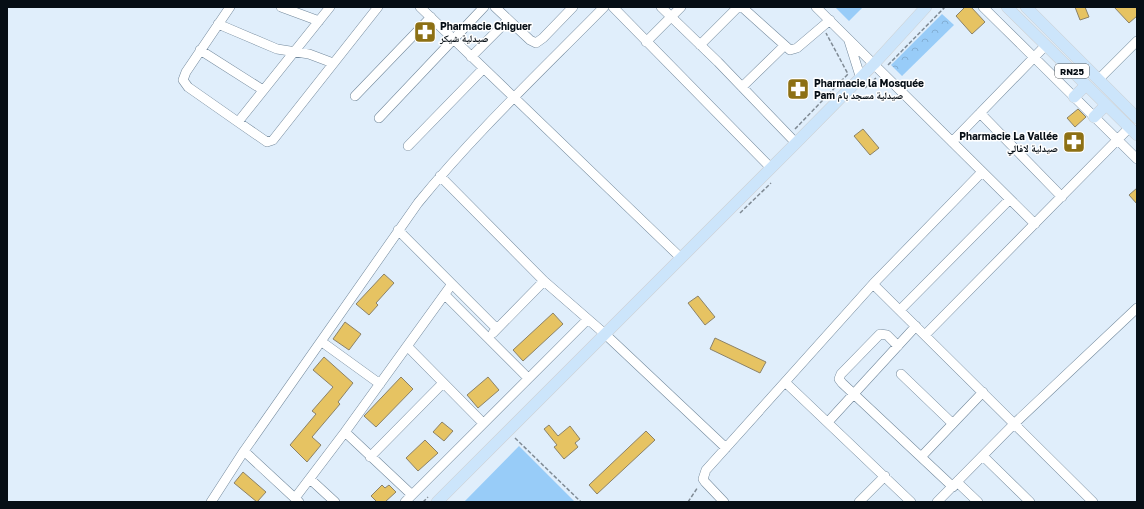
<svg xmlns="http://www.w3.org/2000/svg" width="1144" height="509" viewBox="0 0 1144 509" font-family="'Golos Text','Noto Naskh Arabic',sans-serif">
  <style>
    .park { fill: url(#park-crowns) }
    .pitch { fill: #98ccf8 }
    .building { fill: #e6c362; stroke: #8b8268 }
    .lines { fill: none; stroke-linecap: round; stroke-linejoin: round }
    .minor-casing { stroke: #73899c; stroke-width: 10 }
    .major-casing { stroke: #cdcfd0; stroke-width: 12 }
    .path { stroke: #7f8a94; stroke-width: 1.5; stroke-dasharray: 4 2; stroke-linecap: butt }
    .minor { stroke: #fff; stroke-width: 9 }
    .major { stroke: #cce5fb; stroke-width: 11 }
    .labels { text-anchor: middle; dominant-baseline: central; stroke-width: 3; stroke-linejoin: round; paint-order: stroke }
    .shield { fill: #fff; stroke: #51565b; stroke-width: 1 }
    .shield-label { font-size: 9px; font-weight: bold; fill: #060e15 }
    .poi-label { font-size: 10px; font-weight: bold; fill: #060e15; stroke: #fff; text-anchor: start }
  </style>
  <defs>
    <pattern id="park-crowns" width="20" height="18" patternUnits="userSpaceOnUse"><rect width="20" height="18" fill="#98ccf8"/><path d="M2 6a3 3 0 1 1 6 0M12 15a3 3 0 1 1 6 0" fill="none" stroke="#82aed4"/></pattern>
  </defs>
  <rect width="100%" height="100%" fill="#e0eefb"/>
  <path class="park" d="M942,14L954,25L902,76L891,65Z"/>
  <path class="pitch" d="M835,7H863L849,21Z
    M519,446L575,502H464Z"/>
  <path class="building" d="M965,7H971L985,22L972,34L956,16Z
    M1075,7H1085L1089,17L1080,20Z
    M1114,7H1137V16L1129,23Z
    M1078,109L1086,117L1075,127L1067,118Z
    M863,129L879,148L870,155L854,136Z
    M1137,188V204L1129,195Z
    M384,274L394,283L376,303L378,305L369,315L356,304Z
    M698,296L715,317L705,325L688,303Z
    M553,313L563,324L523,361L513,350Z
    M345,322L361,334L349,350L333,339Z
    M715,338L766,362L760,373L710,349Z
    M324,357L353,383L338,402L340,404L312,437L321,445L307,462L290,445L316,414L312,411L333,387L313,370Z
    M401,377L413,389L376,427L364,416Z
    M488,377L499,390L478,408L467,395Z
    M442,422L453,431L444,441L433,432Z
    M549,425L558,436L570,426L580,439L575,443L578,447L564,459L554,447L557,445L544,429Z
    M646,431L655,440L597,494L589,485Z
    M425,440L438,453L418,471L406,458Z
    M243,472L266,492L257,502L234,483Z
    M382,485L385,488L389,485L396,492L385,502H377L371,496Z"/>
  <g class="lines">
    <g class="minor-casing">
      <path id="minor" d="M230,7L186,72L183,80L188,87L238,122L330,7
        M281,7L319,21
        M420,7L681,258
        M495,7L530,40L536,43L543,38L573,7
        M613,7L770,167
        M661,7L718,62L796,143
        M742,7L790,50L797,48L830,20
        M816,7L1035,224
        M983,7L1137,159
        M218,24L277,49L309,54L333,63
        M849,41L860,76
        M646,42L681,7
        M700,45L738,7
        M200,50L263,90
        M471,57L508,20
        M1098,80L1137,41
        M742,87L784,46
        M355,96L431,17
        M980,113L1062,197
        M379,118L484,7
        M238,122L267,142L273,140L378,7
        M952,142L1046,45
        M408,146L483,69
        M440,176L544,281L605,334L726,448
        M398,230L497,329
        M873,284L1093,502
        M445,295L528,378
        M900,310L1009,200
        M493,333L544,281
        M925,335L1129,128
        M322,342L380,384
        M407,346L483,423
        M898,346L887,335L880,334L841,374L839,379L842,383L953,487
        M901,374L952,423
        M785,382L911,502
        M828,422L916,326
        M345,432L412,495
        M244,451L299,502
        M983,456L1030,502
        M370,457L443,383
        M921,457L983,392
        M310,479L335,502
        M957,482L978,502
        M295,498L345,432L452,284
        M211,502L244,451L418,203C475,133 541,71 604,7
        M405,502L587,320
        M724,502L705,482L703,479L706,470L873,284L982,172
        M859,502L885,476
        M937,502L1015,423L1137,308"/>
    </g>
    <g class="major-casing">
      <path id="major" d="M1007,7L1137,135
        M1026,7L1137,118
        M1074,97L1086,85
        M1094,117L1106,105
        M437,502L796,143L874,64L926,7"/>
    </g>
    <path class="path" d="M888,65L945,7
      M865,88L876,78
      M795,129L848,74L826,33
      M740,213L771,183
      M515,438L581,502
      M423,502L428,497
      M688,502L698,487"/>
    <use href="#minor" class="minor"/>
    <use href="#major" class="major"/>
  </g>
  <defs>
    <g id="pharmacy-square" transform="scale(1.15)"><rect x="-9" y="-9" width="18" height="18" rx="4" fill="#8d7014" stroke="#fff"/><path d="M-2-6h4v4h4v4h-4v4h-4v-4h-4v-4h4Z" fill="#fff"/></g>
  </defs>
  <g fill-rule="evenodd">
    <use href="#pharmacy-square" x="425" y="32"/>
    <use href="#pharmacy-square" x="798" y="89"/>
    <use href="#pharmacy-square" x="1074" y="142"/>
  </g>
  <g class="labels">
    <rect class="shield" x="1055" y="64" width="34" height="14" rx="3"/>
    <g class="shield-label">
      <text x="1072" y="71">RN25</text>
    </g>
    <g class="poi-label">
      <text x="440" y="26">Pharmacie Chiguer<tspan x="440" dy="12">صيدلية شيكر</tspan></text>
      <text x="814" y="83">Pharmacie la Mosquée<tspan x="814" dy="12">Pam صيدلية مسجد بام</tspan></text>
      <text x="1058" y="136" text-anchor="end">Pharmacie La Vallée<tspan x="1058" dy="12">صيدلية لافالي</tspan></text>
    </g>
  </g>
  <rect width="1144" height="509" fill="none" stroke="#060e15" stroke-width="16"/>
</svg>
